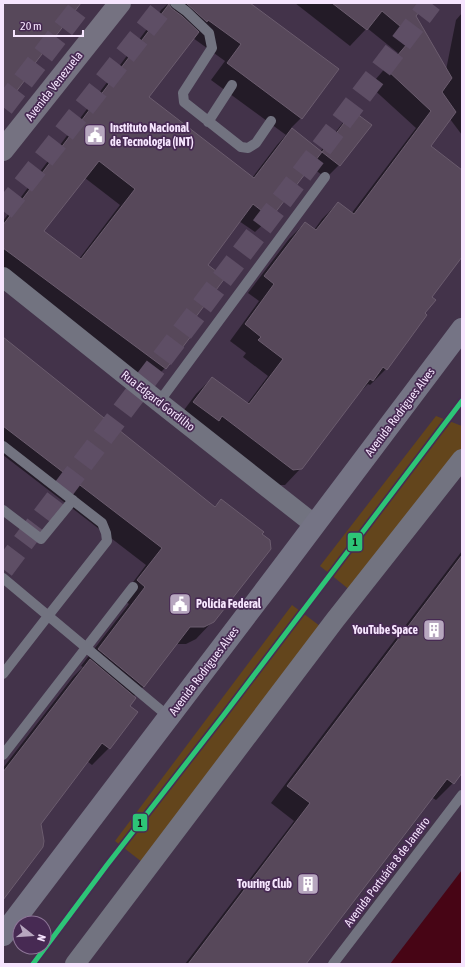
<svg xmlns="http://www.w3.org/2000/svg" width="465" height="967" viewBox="0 0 465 967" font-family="'Asap Condensed',sans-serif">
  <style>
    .green { fill: #63451c }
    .water { fill: #470515 }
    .shadow { fill: #0007; fill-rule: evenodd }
    .building { fill: #57485a; stroke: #6b5c6e; fill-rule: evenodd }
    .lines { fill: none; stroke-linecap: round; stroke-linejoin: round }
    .primary-tunnel { stroke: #5e4e65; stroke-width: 22; stroke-dasharray: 22 11; stroke-linecap: butt }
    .highway-tunnel { stroke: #5e4e65; stroke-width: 22; stroke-dasharray: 22 11; stroke-linecap: butt }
    .lane { stroke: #727380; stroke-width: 10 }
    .street { stroke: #727380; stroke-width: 20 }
    .secondary { stroke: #757485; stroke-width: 22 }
    .primary { stroke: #757281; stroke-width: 22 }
    .tram-1-casing { stroke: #472a53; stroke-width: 8 }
    .tram-1 { stroke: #2dc577; stroke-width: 5 }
    .labels { text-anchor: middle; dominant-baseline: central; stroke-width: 3.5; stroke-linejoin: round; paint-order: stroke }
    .street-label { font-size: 12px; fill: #f6e5fe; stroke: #472a53 }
    .poi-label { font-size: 12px; font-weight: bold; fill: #f6e5fe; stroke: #472a53; text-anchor: start }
    .line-badge { stroke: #472a53; stroke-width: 1.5 }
    .pale-badge-label { font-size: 11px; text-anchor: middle; font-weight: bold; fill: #111 }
  </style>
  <rect width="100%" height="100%" fill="#43334a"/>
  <path class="green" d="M436,416L462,426V455L351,591L320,566Z
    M292,605L320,626L142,862L115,841Z"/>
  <path class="water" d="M462,870V964H390Z"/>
  <path class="shadow" d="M169,3H248L301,118L291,128L320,152L341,125L353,112L339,165L326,178L310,166L271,217L255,232L239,221L206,265L194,318L199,323L165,368L149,384L3,275V221L153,21L161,14L159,13L161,10ZM193,38L225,61L211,80L286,135L277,145L252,178L147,97ZM85,178L120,205L79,259L43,231Z
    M295,3H425L415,16L446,70L456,20L462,13V135L450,119L430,146L462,171V256L431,297L424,313L426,315L386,369L370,385L368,384L356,396L301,468L285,485H276L178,418L196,394L212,378L247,404L268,376L243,357L246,353L230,341L259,301L248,293L289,239L305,223L314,230L322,219L338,203L351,214L416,128L370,86L398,53L367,28L350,46Z
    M3,339L214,507L221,500L213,621L196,639L186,644H176L143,687L133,697L109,748L92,765L87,761L40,824L3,898V768L73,677L83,667L81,666L129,604L121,598L146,565L3,455Z
    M462,551V771L453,783L436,800L431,797L305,964H185L294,821L271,803Z"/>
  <path class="building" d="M3,3H81L26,75L28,76L3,109Z
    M186,3H250L339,69L302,119L227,63L241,44L208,20L207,22Z
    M332,3H426L416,16L452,78L442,92L456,112L431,146L462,170V257L432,297L436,300L425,313L427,315L387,370L383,367L373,381L370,379L302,469L293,470L222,416L219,421L193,402L212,377L249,404L283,359L258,340L261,337L245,324L274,284L264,276L305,222L316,230L338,202L354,214L431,111L386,69L413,37L382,11L367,30Z
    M169,4L171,8L182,16L199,32L149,97L254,178L292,128L322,152L271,218L253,204L208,265L225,278L195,318L201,323L166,369L3,248V225ZM99,161L135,189L81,259L44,231Z
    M353,111L372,125L340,166L322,152Z
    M3,337L215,507L221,499L264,532L262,534L270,540L271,549L214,622L204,627H190L144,687L98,649L145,587L137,580L162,548L3,426Z
    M462,555V773L454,784L447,779L306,964H188L310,803L287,786Z
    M90,659L136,698L130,706L138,712L110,749L102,743L41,824L44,841L43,847L3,900V772Z"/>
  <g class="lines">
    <path class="primary-tunnel" d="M3,569L431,3"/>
    <path class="highway-tunnel" d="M3,107L83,3
      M3,211L166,3"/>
    <path class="lane" d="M175,3L186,11L209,33L212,48L183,93L184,102L241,147L248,148L256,143L271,121
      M208,122L232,85
      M159,402L325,177
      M3,446L102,523L106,533L107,541L48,616L3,674
      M3,510L41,539L73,500
      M3,578L169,717
      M3,755L133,587
      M333,964L462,795"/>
    <path class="street" d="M3,277L159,402L315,525
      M75,964L335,620L462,459"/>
    <path class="secondary" d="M3,935L276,576L462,329"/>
    <path class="primary" d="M3,150L120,3"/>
    <g class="tram-1-casing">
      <path id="tram-1" d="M33,964L107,865L223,716L462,401"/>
    </g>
    <use href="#tram-1" class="tram-1"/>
  </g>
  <defs>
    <g id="civic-square" transform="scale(1.15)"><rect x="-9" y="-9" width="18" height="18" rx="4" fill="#b7a7bf" stroke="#472a53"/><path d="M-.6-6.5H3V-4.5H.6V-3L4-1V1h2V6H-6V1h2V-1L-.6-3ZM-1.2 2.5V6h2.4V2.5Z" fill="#fff"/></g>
    <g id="building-square" transform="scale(1.15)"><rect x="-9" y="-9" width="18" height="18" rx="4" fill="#b7a7bf" stroke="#472a53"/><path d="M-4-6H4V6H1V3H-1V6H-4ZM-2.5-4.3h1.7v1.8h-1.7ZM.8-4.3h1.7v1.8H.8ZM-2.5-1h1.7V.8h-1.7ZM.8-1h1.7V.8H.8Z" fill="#fff"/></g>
  </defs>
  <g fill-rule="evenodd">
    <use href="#civic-square" x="95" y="135"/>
    <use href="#civic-square" x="180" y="604"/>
    <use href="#building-square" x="434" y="630"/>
    <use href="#building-square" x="308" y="884"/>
  </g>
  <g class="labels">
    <g class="street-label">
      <text transform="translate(54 86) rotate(-52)">Avenida Venezuela</text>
      <text transform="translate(158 401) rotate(38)">Rua Edgard Gordilho</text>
      <text transform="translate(400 412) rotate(-53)">Avenida Rodrigues Alves</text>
      <text transform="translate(204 671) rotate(-53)">Avenida Rodrigues Alves</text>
      <text transform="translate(387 872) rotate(-53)">Avenida Portuária 8 de Janeiro</text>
    </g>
    <g class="poi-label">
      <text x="110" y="128">Instituto Nacional<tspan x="110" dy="14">de Tecnologia (INT)</tspan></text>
      <text x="196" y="604">Polícia Federal</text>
      <text x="418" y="630" text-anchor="end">YouTube Space</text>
      <text x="292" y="884" text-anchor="end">Touring Club</text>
    </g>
  </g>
  <g class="line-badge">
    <rect x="347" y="532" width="16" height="20" rx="4" fill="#2dc577"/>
    <rect x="132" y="813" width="16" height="19" rx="4" fill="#2dc577"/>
  </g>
  <g class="pale-badge-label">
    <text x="355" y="546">1</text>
    <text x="140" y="827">1</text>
  </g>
  <rect width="465" height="967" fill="none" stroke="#f6e5fe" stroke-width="8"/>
  <g transform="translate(32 935) rotate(107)"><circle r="19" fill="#472a53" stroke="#8d7597"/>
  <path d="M0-3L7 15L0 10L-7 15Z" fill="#b7a7bf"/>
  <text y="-6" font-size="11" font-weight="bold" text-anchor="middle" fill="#f6e5fe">N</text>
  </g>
  <path d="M14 30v6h69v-6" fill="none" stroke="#f6e5fe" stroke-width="2"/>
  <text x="20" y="30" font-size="12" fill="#f6e5fe" stroke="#472a53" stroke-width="3" paint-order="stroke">20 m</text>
</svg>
